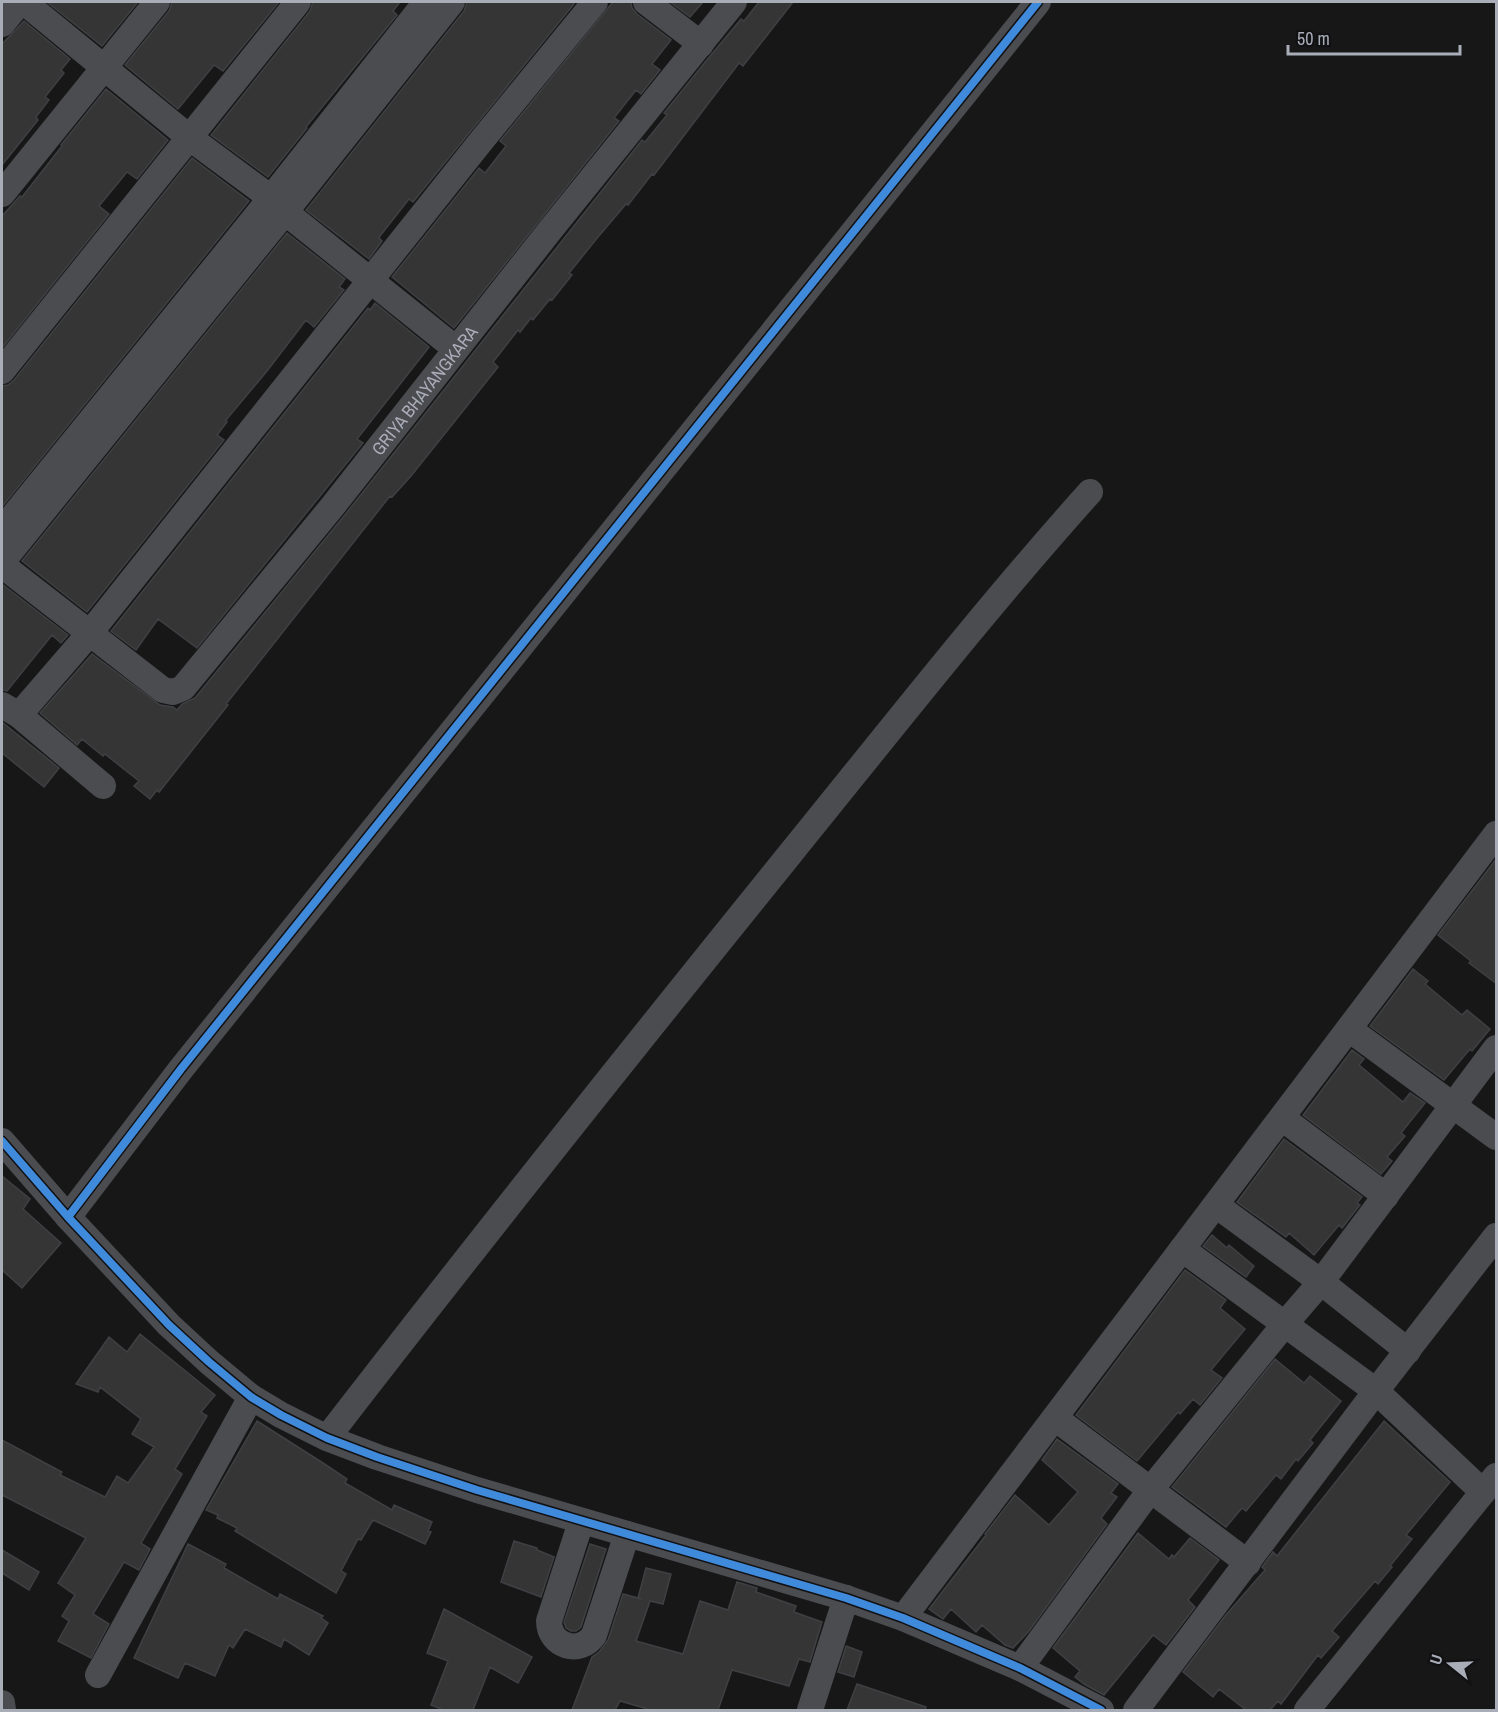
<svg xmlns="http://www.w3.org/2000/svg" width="1498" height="1712" viewBox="0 0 1498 1712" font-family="'Archivo Narrow',sans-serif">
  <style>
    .building { fill: #353536; stroke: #3f4043; stroke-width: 1.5 }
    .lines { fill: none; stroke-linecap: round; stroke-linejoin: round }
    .minor { stroke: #4b4c50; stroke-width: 26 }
    .cycleway-casing { stroke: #111113; stroke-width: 11 }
    .cycleway { stroke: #408adc; stroke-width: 8 }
    .labels { text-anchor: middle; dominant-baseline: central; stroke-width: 4.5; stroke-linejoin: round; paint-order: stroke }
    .street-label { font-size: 18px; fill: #a8adb8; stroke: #111113 }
  </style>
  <rect width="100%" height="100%" fill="#171717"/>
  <path class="building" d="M47,2H138L102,46Z
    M172,2H279L223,71L214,65L178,109L125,65L169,11Z
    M313,2H400L393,11L397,15L306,127L307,128L268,177L211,135L310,11Z
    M467,2H571L574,4L413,202L409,199L380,236L379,238L382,241L369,259L306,210L464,11Z
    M613,2H631L632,8L637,14L671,40L652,64L660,70L641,94L636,90L614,118L619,121L454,328L392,277L479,168L485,173L506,146L500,141Z
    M670,2H703L690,17Z
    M759,2H793L743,66L739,63L654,175L652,174L628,205L626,204L598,237L569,273L572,275L552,300L550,299L533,320L531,318L520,332L518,330L493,362L498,367L411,476L392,497L390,496L226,704L228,705L159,792L157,790L150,799L134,786L139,781L105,754L103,756L82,739L77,745L40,713L92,654L160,705L173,707L177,710L182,704L195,698L344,516L642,140L645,142L667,115L664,113L706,61L741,19L744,21Z
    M24,21L70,59L61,70L64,73L45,97L49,100L36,117L38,120L2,165V44Z
    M106,89L168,140L137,179L127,172L99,206L109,214L2,348V216L20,196L22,197L62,146L61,145Z
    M192,158L249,201L2,507V386L8,385L14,380Z
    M287,233L345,279L339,287L344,290L314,327L306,320L267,371L226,420L227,422L217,435L224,440L87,612L22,561Z
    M375,303L429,347L357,439L363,443L197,648L158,619L136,650L111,631L368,308L370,310Z
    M2,584L68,635L61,643L52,635L7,691L2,690Z
    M2,722L59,768L44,787L2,753Z
    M1497,858V984L1469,963L1471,961L1438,935Z
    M1413,969L1428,981L1425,984L1462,1015L1467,1010L1490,1029L1472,1051L1470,1049L1444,1080L1370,1026Z
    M1352,1050L1364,1059L1359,1065L1403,1102L1410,1093L1425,1103L1401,1133L1405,1136L1387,1157L1392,1161L1381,1174L1303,1115Z
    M1284,1139L1362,1197L1357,1203L1360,1205L1342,1228L1339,1225L1314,1255L1289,1233L1286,1237L1237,1202Z
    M2,1176L30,1199L23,1209L61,1243L22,1288L2,1270Z
    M1212,1235L1227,1248L1229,1245L1254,1266L1246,1277L1203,1246Z
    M1185,1270L1226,1300L1220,1308L1245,1329L1211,1370L1222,1378L1200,1405L1193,1399L1180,1414L1178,1412L1137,1461L1076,1415Z
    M140,1334L215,1395L201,1412L207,1416L175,1469L182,1474L141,1543L150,1549L139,1570L124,1562L93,1614L109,1624L91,1658L58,1641L69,1621L62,1616L75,1595L58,1583L86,1538L2,1495V1440L62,1472L60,1475L105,1497L117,1476L128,1483L154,1447L132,1434L141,1419L100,1387L98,1392L76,1384L109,1337L127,1352Z
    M1275,1359L1304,1383L1310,1376L1341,1401L1310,1440L1313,1443L1298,1461L1296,1459L1281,1479L1276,1475L1246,1511L1242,1508L1226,1527L1172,1487Z
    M257,1421L323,1463L347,1479L345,1483L392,1510L394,1505L432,1522L428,1531L431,1532L425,1544L373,1520L361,1540L358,1539L341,1571L346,1574L336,1593L235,1531L237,1528L217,1518L218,1515L206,1510Z
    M1384,1421L1450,1482L1406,1535L1412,1539L1390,1566L1392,1567L1378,1584L1375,1581L1332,1631L1339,1637L1321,1658L1318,1655L1281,1704L1278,1701L1270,1710H1246L1219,1689L1213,1697L1183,1672L1225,1616L1265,1570L1262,1567L1273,1552L1277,1556Z
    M1057,1439L1118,1484L1111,1493L1117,1497L1101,1518L1107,1524L1029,1631L1013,1648L1005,1645L982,1625L976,1632L951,1609L943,1619L929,1609L986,1535L985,1534L1015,1495L1049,1525L1078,1492L1042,1460Z
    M1138,1533L1169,1559L1172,1555L1174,1557L1190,1538L1219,1560L1188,1600L1195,1607L1166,1645L1153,1635L1104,1695L1084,1684L1075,1677L1080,1671L1053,1648Z
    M514,1541L537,1548V1550L554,1557L541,1597L501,1582Z
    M188,1544L226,1564L224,1568L278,1599L280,1594L323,1616L321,1618L328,1623L309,1655L284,1639L281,1647L245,1629L233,1648L229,1645L215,1676L185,1663L178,1678L134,1658Z
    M590,1544L606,1549L581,1627L576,1631H571L566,1628L564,1622Z
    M2,1550L39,1572L29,1590L2,1573Z
    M646,1568L671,1574L663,1604L650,1601L636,1641L683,1654L700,1601L728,1610L737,1582L757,1588L756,1592L796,1606L794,1612L822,1622L810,1662L799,1659L789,1686L732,1670L718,1710H651L620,1701L615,1710H572L592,1657L599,1652L608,1640L623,1594L642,1599L638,1598Z
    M444,1609L532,1657L518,1683L490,1667L473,1710H444L431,1705L448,1661L427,1653Z
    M846,1646L862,1652L854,1677L838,1672Z
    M857,1684L926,1707L925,1710H847Z"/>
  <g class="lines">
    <g class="minor">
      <path d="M24,2L190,138L271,198L285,212L456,349"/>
      <path d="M646,2L701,44"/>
      <path d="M2,24L20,2"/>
      <path d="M2,194L157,2"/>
      <path d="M2,371L298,2"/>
      <path d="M2,530L271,198L426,2"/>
      <path d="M2,562L285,212L452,2"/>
      <path id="s1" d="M2,565L163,690L173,692L183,688L332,507L551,229L734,2"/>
      <path d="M2,705L19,715L103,786"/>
      <path d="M19,715L89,634L482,140L595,2"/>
      <path d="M1349,1029L1496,1137"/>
      <path d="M1282,1118L1386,1196"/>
      <path d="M2,1141L68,1217L169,1325L209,1362L251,1397L281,1415L327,1438L377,1457L477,1490L846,1598L903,1618L1020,1668L1101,1710"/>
      <path d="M1216,1205L1321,1282L1408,1351"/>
      <path d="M68,1217L181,1069L1038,2"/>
      <path d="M1182,1249L1376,1391L1483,1492"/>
      <path d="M1055,1418L1248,1563"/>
      <path d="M327,1438C479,1241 634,1047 790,854C889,732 985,609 1090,492"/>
      <path d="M581,1522L549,1621C549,1646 580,1656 594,1635L627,1534"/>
      <path d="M903,1618L1496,834"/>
      <path d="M1020,1668L1151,1489L1284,1325L1321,1282L1496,1048"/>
      <path d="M98,1675L251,1397"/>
      <path d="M2,1703L3,1710"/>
      <path d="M810,1710L846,1598"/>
      <path d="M1136,1710L1376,1391L1496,1236"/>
      <path d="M1307,1710L1496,1476"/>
    </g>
    <g class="cycleway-casing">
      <path id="cycleway" d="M2,1141L68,1217L169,1325L209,1362L251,1397L281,1415L327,1438L377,1457L477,1490L846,1598L903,1618L1020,1668L1101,1710
        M68,1217L181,1069L1038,2"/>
    </g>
    <use href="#cycleway" class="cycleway"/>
  </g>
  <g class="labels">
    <g class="street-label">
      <text stroke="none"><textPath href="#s1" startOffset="608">GRIYA BHAYANGKARA</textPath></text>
    </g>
  </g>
  <rect width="1498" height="1712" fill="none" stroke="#a8adb8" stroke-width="6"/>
  <g transform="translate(1450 1664) rotate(288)" stroke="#111113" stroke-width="4.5" paint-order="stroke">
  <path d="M0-4.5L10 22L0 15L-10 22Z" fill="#a8adb8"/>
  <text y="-9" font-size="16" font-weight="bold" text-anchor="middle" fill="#a8adb8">U</text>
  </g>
  <path d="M1288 45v9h172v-9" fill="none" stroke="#a8adb8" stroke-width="3"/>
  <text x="1297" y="45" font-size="18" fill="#a8adb8" stroke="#111113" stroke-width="4.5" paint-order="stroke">50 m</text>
</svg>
